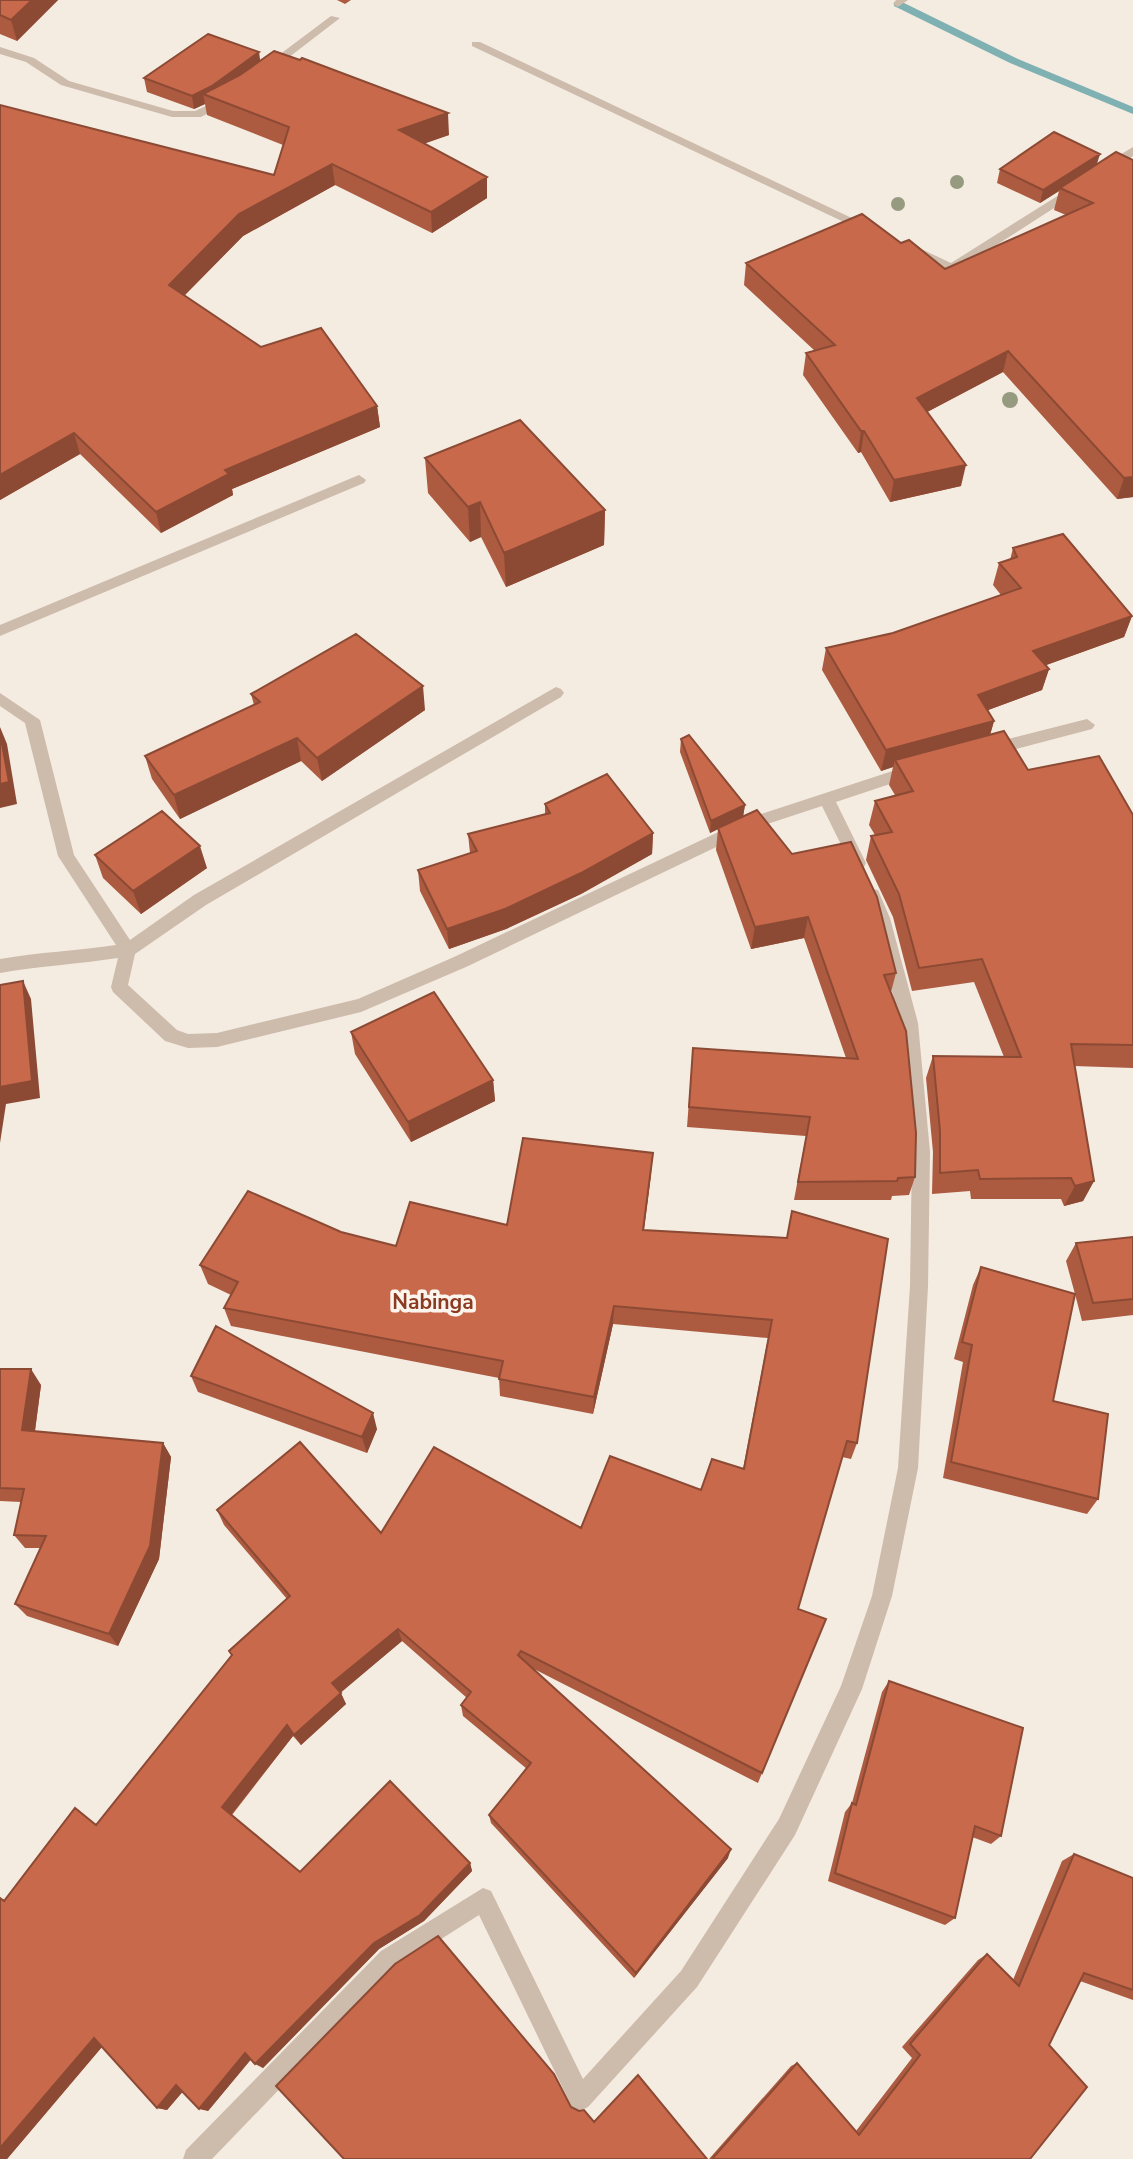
<svg xmlns="http://www.w3.org/2000/svg" width="1133" height="2159" viewBox="0 0 1133 2159" font-family="'Nunito Sans',sans-serif">
  <style>
    .lines { fill: none; stroke-linecap: round; stroke-linejoin: round }
    .stream { fill: #7fb0b2; fill-rule: evenodd }
    .minor { fill: #cdbbac; fill-rule: evenodd }
    .tree { fill: #969b7f }
    .wall { fill: #ac5a40 }
    .shaded-wall { fill: #8c4a34 }
    .building { fill: #c8694b; stroke: #8c4a34; stroke-width: 2 }
    .labels { text-anchor: middle; dominant-baseline: central; stroke-width: 7; stroke-linejoin: round; paint-order: stroke }
    .quarter-label { font-size: 21px; font-weight: bold; fill: #8c3b22; stroke: #fbf5ee }
  </style>
  <rect width="100%" height="100%" fill="#f4ebe1"/>
  <g class="lines">
    <path class="stream" d="M894,2H902L1018,59L1133,107V114L1010,63L894,6Z"/>
    <path class="minor" d="M896,0H908L898,7L893,4Z
      M331,16L340,18L271,71H263V67Z
      M472,42H480L875,229L865,232L472,46Z
      M0,47L34,58L69,81L173,111H195L221,99L231,101L201,117H172L61,85L26,62L0,54Z
      M1133,147V156L1111,171H1103V165Z
      M1075,185L1079,186V192L956,271H948L907,250L913,246L917,247L951,263Z
      M359,475L366,480L364,483L0,636V625Z
      M556,687L561,689L564,693L561,697L206,905L135,954L128,985L177,1030L188,1034L217,1033L358,999L454,957L746,819L914,764L922,770L920,774L836,802L866,863L864,867H852L822,806L758,827L466,967L361,1012L217,1047L188,1048L165,1041L113,992L111,987L118,958C78,964 40,966 0,973V959C39,952 76,951 116,945L58,856L25,723L0,706V693L40,720L74,855L130,940L194,895Z
      M1087,719L1095,725L1092,729L989,756L981,750L989,744Z
      M872,889L878,890L890,918L918,1023L930,1152L928,1286L918,1468L892,1596L862,1689L795,1835L697,1987L588,2107L580,2111L572,2107L479,1915L397,1967L212,2159H183L186,2150L381,1951L483,1888L491,1891L583,2079L681,1971L779,1819L841,1686L872,1596L898,1468L910,1286L912,1152L900,1023L874,918L864,895L866,890Z"/>
  </g>
  <g class="tree">
    <circle cx="957" cy="182" r="7"/>
    <circle cx="898" cy="204" r="7"/>
    <circle cx="1010" cy="400" r="8"/>
  </g>
  <path class="wall" d="M0,0H58L17,41L0,34Z
    M337,0H351L345,4Z
    M260,61L449,135L424,143L487,177V198L432,233L335,185L243,236L184,296L261,347L377,406L380,427L232,489L233,495L161,533L80,454L0,500V105L274,175L283,145L207,115L205,104L194,109L147,92L144,78Z
    M1133,160V497L1117,499L1003,372L927,412L961,486L890,502L861,452L858,453L803,375L806,353L815,351L744,285L746,263L901,243L945,269L1066,215L1054,210L1059,191L1040,203L997,183L1000,169L1097,164Z
    M425,458L605,510L604,545L506,587L481,537L470,542L428,493Z
    M1013,548L1132,616L1124,637L1046,665L1049,669L1042,690L988,710L994,721L990,735L1028,770L1133,815V1068L1074,1066L1094,1181L1083,1201L1064,1206L1061,1199H971L970,1191L932,1194L933,1152L926,1078L933,1056L1004,1057L974,982L912,991L893,917L866,860L871,836L875,835L869,825L875,801L895,795L889,785L893,767L881,771L822,670L826,648L893,633L1001,595L993,585L999,563L1010,560Z
    M251,694L425,710L322,781L301,761L180,819L152,779L145,756L254,705Z
    M681,739L745,805L743,816L792,854L896,973L891,992L915,1177L909,1195L892,1196L891,1200H794L806,1136L687,1127L693,1048L846,1058L804,938L751,949L716,850L718,829L710,833L680,752Z
    M545,804L653,833L652,854L581,894L506,929L449,949L420,891L418,870L470,853L468,834L545,814Z
    M95,855L207,868L141,914L103,878Z
    M351,1032L493,1080L495,1101L411,1142L355,1054Z
    M651,1174L644,1230L787,1238L792,1211L857,1443L851,1459L842,1457L798,1609L762,1773L758,1783L534,1669L728,1858L634,1978L491,1823L489,1815L527,1769L463,1716L461,1705L467,1698L402,1641L340,1692L346,1704L301,1745L293,1736L232,1815L300,1872L470,1863L472,1871L424,1921L379,1949L263,2068L251,2059L208,2111L182,2092L167,2110L157,2108L102,2047L7,2159L0,1898L5,1900L96,1825L287,1599L224,1525L217,1510L381,1533L581,1528L701,1490L743,1469L768,1338L613,1324L593,1414L500,1396L499,1378L231,1326L224,1308L231,1295L208,1284L200,1265L341,1232L396,1246L507,1225Z
    M1133,1237V1315L1082,1321L1075,1294L1053,1401L1098,1499L1087,1514L943,1478L963,1362L954,1359L973,1285L981,1267L1075,1294L1066,1261L1076,1243Z
    M0,1369L41,1385L35,1431L163,1443L171,1457L159,1559L118,1646L27,1616L15,1604L41,1548H25L14,1535L21,1502L0,1501Z
    M191,1376L377,1429L367,1453L198,1392Z
    M889,1681L1001,1836L991,1844L972,1837L955,1918L945,1925L828,1881L845,1812L852,1803L882,1692Z
    M1074,1854L1133,1878V2000L1080,1981L1049,2045L1030,2159H709L791,2066L797,2063L856,2131L912,2058L902,2047L978,1960L987,1954L1013,1980L1062,1861Z"/>
  <path class="shaded-wall" d="M32,0H58L17,41L11,20Z
    M259,52L261,66L214,98L212,86Z
    M212,86L214,98L203,94L205,104L194,109L192,96Z
    M448,113L449,135L401,152L399,130Z
    M1100,154L1096,167L1060,188L1059,191L1040,203L1043,190Z
    M332,164L335,185L243,236L173,307L169,285L239,214Z
    M487,177V198L432,233L431,212Z
    M1008,351L1003,372L912,420L917,398Z
    M377,406L380,427L232,489L233,495L161,533L156,512L225,470Z
    M861,431H864L861,452L858,453Z
    M74,433L80,454L0,500V475Z
    M966,465L961,486L890,502L894,480Z
    M1133,477V497L1117,499L1124,478Z
    M480,502L481,537L470,542L468,507Z
    M605,510L604,545L506,587L504,553Z
    M1132,616L1124,637L1027,672L1033,651Z
    M1049,669L1042,690L972,716L978,695Z
    M423,686L425,710L322,781L317,758Z
    M994,721L988,742L895,760L893,767L881,771L886,750Z
    M0,727L7,744L17,804L0,808Z
    M297,738L301,761L180,819L174,795Z
    M745,805L743,817L710,833L711,821Z
    M653,833L652,854L581,894L506,929L449,949L447,929Z
    M200,846L207,868L141,914L133,891Z
    M808,917L804,938L751,949L755,927Z
    M23,981L31,999L40,1098L6,1104L0,1143V1087Z
    M493,1080L495,1101L411,1142L408,1122Z
    M653,1153L651,1174L641,1249L643,1230Z
    M1094,1181L1083,1201L1064,1206L1075,1186Z
    M614,1306L613,1324L593,1414L594,1397Z
    M31,1369L41,1385L33,1445L22,1430Z
    M373,1413L377,1429L367,1453L362,1437Z
    M163,1443L171,1457L159,1559L118,1646L109,1634Z
    M398,1629L402,1641L338,1695L332,1683Z
    M341,1693L346,1704L301,1745L294,1735Z
    M287,1725L293,1736L230,1816L222,1807Z
    M731,1849L728,1858L634,1978L636,1973Z
    M470,1863L472,1871L424,1921L379,1949L263,2068L255,2064L374,1943Z
    M94,2038L106,2042L7,2159H0V2148Z
    M245,2053L253,2057L208,2111L199,2109Z
    M176,2085L186,2088L167,2110L157,2108Z"/>
  <path class="building" d="M0,0H32L11,20L0,15Z
    M208,34L259,52L212,86L192,96L144,78Z
    M274,51L300,60L302,58L448,113L399,130L487,177L431,212L332,164L239,214L169,285L261,347L321,328L377,406L225,470L229,474L156,512L74,433L0,475V105L274,175L289,127L203,94L240,75Z
    M1054,132L1100,154L1043,190L1000,169Z
    M1116,152L1133,160V477L1124,478L1008,351L917,398L966,465L894,480L864,431H861L806,353L835,345L746,263L862,214L901,243L909,240L945,269L1093,203L1060,188Z
    M520,420L605,510L504,553L480,502L468,507L425,458Z
    M1063,534L1132,616L1033,651L1049,669L978,695L994,721L886,750L826,648L893,633L1021,588L999,563L1017,557L1013,548Z
    M356,634L423,686L317,758L297,738L174,795L145,756L260,702L251,694Z
    M1004,731L1028,770L1099,756L1133,815V1045L1071,1044L1094,1181L1075,1186L1071,1178L980,1179L978,1170L940,1173V1131L933,1056L1021,1057L982,959L919,968L899,894L871,836L892,832L875,801L913,791L895,760Z
    M0,733L9,782L0,784Z
    M689,735L745,805L711,821L681,739Z
    M607,774L653,833L581,873L505,909L447,929L418,870L477,851L468,834L550,813L545,804Z
    M757,810L792,854L851,842L877,897L896,973L884,975L906,1031L916,1133L915,1177L898,1178L897,1181L798,1182L810,1117L689,1107L693,1048L858,1059L808,917L755,927L718,828Z
    M162,811L200,846L133,891L95,855Z
    M23,981L32,1081L0,1087V985Z
    M434,992L493,1080L408,1122L351,1032Z
    M523,1138L653,1153L643,1230L787,1238L792,1211L888,1239L857,1443L847,1441L798,1609L826,1619L762,1773L521,1651L518,1655L731,1849L636,1973L489,1815L531,1763L461,1705L471,1692L398,1629L332,1683L341,1693L294,1735L287,1725L222,1807L300,1872L390,1781L470,1863L420,1915L374,1943L255,2064L245,2053L199,2109L176,2085L157,2108L94,2038L0,2148V1898L4,1901L75,1808L96,1825L232,1655L229,1651L290,1596L217,1510L300,1442L381,1533L434,1447L581,1528L610,1456L701,1490L712,1459L744,1469L772,1320L614,1306L594,1397L499,1379L503,1361L224,1308L238,1282L200,1265L248,1191L341,1232L396,1246L410,1202L507,1225Z
    M1133,1237V1299L1093,1303L1076,1243Z
    M981,1267L1075,1294L1053,1401L1108,1414L1098,1499L951,1462L972,1345L962,1342Z
    M216,1326L373,1413L362,1437L191,1376Z
    M0,1369H31L22,1430L163,1443L150,1546L109,1634L15,1604L46,1536L14,1535L24,1489L0,1488Z
    M889,1681L1023,1728L1001,1836L975,1826L955,1918L835,1873L852,1803L856,1805Z
    M1074,1854L1133,1878V1990L1084,1973L1049,2045L1087,2087L1030,2159H712L797,2063L859,2135L920,2055L910,2044L987,1954L1019,1986Z
    M438,1936L554,2074L571,2107L579,2111L584,2110L594,2122L638,2075L707,2159H344L276,2086L395,1964Z"/>
  <g class="labels">
    <g class="quarter-label">
      <text x="433" y="1302">Nabinga</text>
    </g>
  </g>
</svg>
